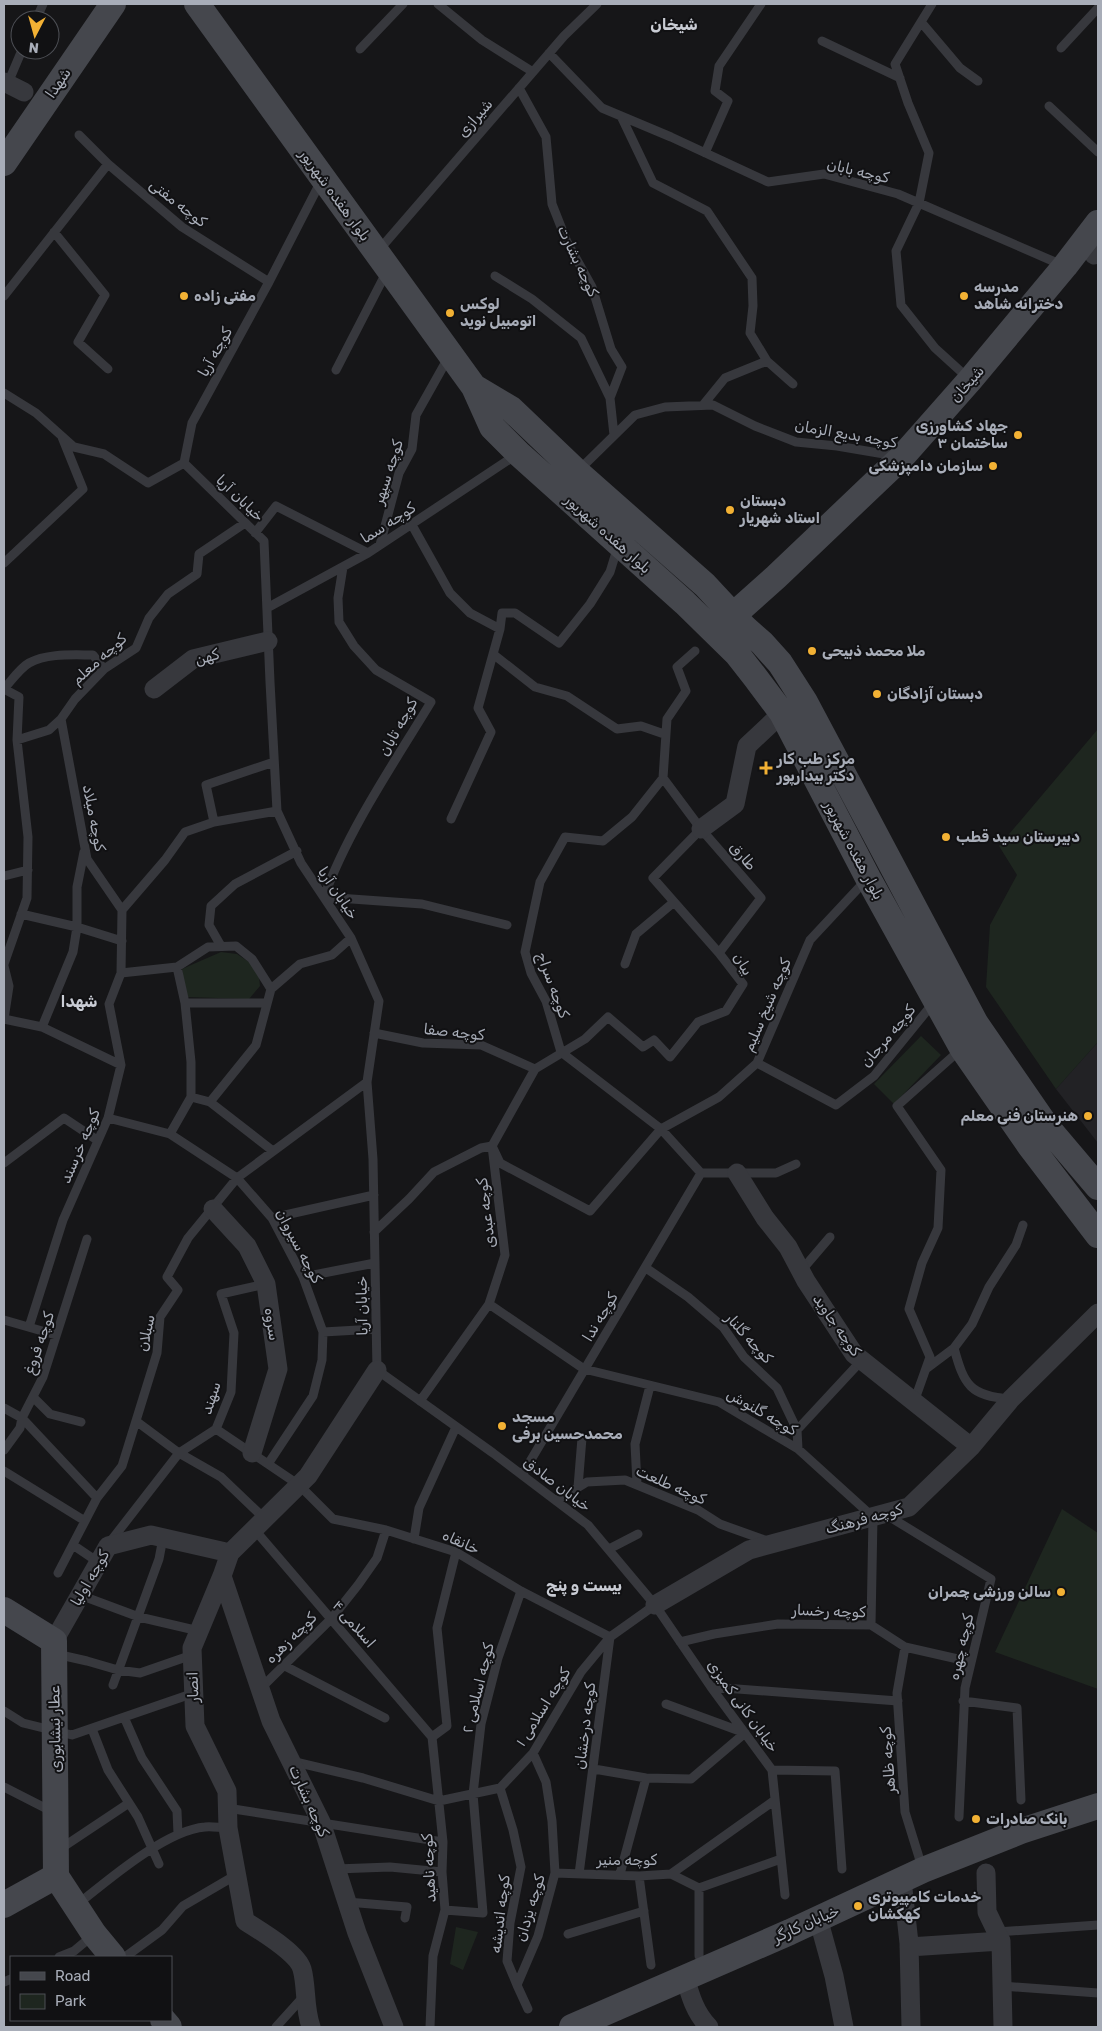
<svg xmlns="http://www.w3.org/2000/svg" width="1102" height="2031" viewBox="0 0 1102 2031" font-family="Rubik,'Noto Naskh Arabic',sans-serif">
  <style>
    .built { fill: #222225 }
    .green { fill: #1e261f }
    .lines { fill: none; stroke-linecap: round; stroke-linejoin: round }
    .lane { stroke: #37383d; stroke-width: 9 }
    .street { stroke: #37383d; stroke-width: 19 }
    .secondary { stroke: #45474d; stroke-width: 26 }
    .poi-dot { fill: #f2b134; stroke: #111113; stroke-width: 2 }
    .labels { text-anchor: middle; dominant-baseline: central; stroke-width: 4; stroke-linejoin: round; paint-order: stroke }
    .street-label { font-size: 15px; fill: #a8adb8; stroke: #111113 }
    .poi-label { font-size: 15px; font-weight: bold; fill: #a8adb8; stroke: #111113; text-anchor: start }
    .neighbourhood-label { font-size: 16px; font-weight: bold; fill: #c9ccd4; stroke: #111113 }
  </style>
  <rect width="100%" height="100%" fill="#161618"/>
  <path class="built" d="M1098,1042V1143L1056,1089Z"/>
  <path class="green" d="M1098,729V1042L1056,1089L986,987L990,925L1017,875L999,846Z
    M221,952L237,954L258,968L260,986L249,999L185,997L182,969Z
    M921,1036L941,1055L894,1104L874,1084Z
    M1062,1509L1098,1533V1689L995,1652Z
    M456,1927L478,1932L463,1970L450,1964Z"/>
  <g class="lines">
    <path class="lane" d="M438,4L482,40L533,72
      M932,4L895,64L908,103L929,153L919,203L896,251L901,305L935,348L968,378
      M36,20L43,4
      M921,22L960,68L978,81
      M822,41L900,78
      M1061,48L1098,8
      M360,49L403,4
      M549,53L602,108L671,137L768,182L824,174L898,194L1062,265
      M8,83L22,50
      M519,88L546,137L552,204L567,242L592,287L611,349L622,367L610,398L614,435
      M1049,106L1098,152
      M621,116L653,183L707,211L752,278L753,306L750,333L767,361L793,384
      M79,135L108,164L182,227L269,282
      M705,153L728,101L715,91L719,66L761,4
      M54,232L105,295L78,342L108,369
      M379,250L564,36L597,4
      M495,276L532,299L581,338L610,398
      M4,296L108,164
      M336,370L387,271
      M4,393L36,413L74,447L104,454L148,483L184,463
      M703,405L725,378L767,361
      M184,463L264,541L270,682L277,811L301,863L351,938L379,1001L367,1082L373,1159L377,1370L493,1453L588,1525L655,1605L711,1687L772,1770L785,1895
      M184,463L192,423L269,282L321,181
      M579,470L635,415L665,407L713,405L755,426L796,442L837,446L896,456
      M412,525L450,593L470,613L500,629
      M255,533L276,506L368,553
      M380,545L399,473L412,449L416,415L448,358
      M4,563L83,489L62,437
      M343,567L338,598L339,622L354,646L376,670L431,702C394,763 348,830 324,897L422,904L507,925
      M267,608L368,553L516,455
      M695,651L677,667L686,691L667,719L663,778L632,817L603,841L565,837L540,882L525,952L531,973L546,1001L561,1052L661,1129L701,1173H776L796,1164
      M493,654L535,687L567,696L617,729L641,726L664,734
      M4,689L19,697L17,740L28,837L27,898L4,964
      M4,689C11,681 20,668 29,663C47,653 73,655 93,655L104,669
      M17,740L49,730L61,719L75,699L104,669L136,648L149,618L168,594L197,574L199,554L245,523
      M663,778L701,829L761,898L719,953
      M451,819L491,732L478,708L500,629L502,613H515L559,643L590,604L610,572L618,546
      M214,822L206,785L274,762
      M4,876L28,870
      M122,910L165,860L185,832L214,822L277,811
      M21,914L77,927L122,941
      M221,946L209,925L211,906L235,884L297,851
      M625,964L636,934L674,902
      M4,966L9,986L4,1019
      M121,973L177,967L208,947L236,946L252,959L271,989
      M185,1003H267
      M4,1019L42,1027L121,1065
      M42,1027L73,952L77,927V887L84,852
      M374,1033L423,1043L481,1045L535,1069L585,1039L608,1017L643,1047L654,1040L670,1057L698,1022L726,1011L743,984L719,953L653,878L701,829
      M757,1063L836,1105L874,1076L934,1002
      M191,1097L210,1102L273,1151
      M210,1102L256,1045L271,989L300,964L332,955L351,938
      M108,1118L170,1134L237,1178L272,1218L303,1277L323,1332L322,1360L313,1396L268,1464
      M170,1134L191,1097V1062L185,1003L177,967
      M4,1163L64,1118L97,1140
      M272,1218L374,1195
      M374,1232L409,1199L434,1172L481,1148L492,1146L500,1163L590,1211L661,1129L719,1097L757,1063L810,940L866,880
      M646,1268L688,1297L723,1327L744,1357L777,1388L797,1430L798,1449
      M801,1271L830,1237
      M303,1277L375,1263
      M489,1304L584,1369L719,1402L798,1449L873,1517L871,1625
      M4,1320L56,1335
      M29,1327L63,1220L108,1118L121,1065L109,1004L121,973L122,910L87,859L61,719
      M323,1332L376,1329
      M954,1348C964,1385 970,1396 1010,1399
      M926,1369L954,1348L972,1324L989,1287L1016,1245L1023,1225
      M33,1397L50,1414L81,1422
      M420,1401L489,1304L505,1255L492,1146L535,1069
      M914,1402L930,1357L909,1309L922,1263L938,1228L941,1170L897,1106L960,1050
      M4,1408L22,1418L97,1498
      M136,1421L179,1453L221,1477L265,1519
      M216,1429L299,1485L333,1519L386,1530L456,1552L521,1591L610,1637L581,1672L533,1753L500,1788L439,1801L363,1778L291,1761
      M797,1430L862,1360
      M4,1450L20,1428L22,1418L43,1377L87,1239
      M4,1471L85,1521
      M522,1475L701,1173
      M637,1484L635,1444L650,1386
      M578,1487L582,1438
      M556,1501L587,1482L625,1480L698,1510L720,1524L770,1542
      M885,1514L991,1579L965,1688L959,1817
      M254,1529L432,1737
      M414,1539L419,1508L456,1427
      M110,1542L179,1453L216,1429L231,1392L234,1333L221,1294L266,1284
      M73,1545L98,1562
      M609,1549L638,1534
      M58,1573L97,1498L122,1466L157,1353L160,1317L178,1290L167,1277L188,1238L237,1178L367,1082
      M80,1595L139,1617L199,1631
      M680,1642L714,1634L778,1624L871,1625L905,1647L971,1662
      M905,1647L897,1693L905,1812L922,1867
      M56,1654L87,1661L118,1670L140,1673L192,1655
      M283,1665L385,1718
      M113,1685L159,1559L163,1538
      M711,1687L898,1701
      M260,1689L331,1619L358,1585L377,1558L386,1530
      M963,1701L1017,1708L1021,1800
      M4,1711L23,1723L72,1735L194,1693
      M124,1717L142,1758L177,1811L178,1834
      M92,1729L108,1770L138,1817L159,1864
      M432,1737L447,1726L437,1628L456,1552
      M594,1769L646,1778L691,1779L745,1733L666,1704
      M772,1770L835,1771L842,1869
      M4,1787L53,1812
      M500,1788L513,1830L521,1867L510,1923L507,1961L517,1985
      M227,1808L443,1842
      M60,1849L129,1803
      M336,1869L390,1867L442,1872
      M555,1873L639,1876L671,1874L699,1888L781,1859
      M579,1874L610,1637L655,1605
      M620,1874L646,1778
      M671,1874L775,1800
      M639,1876L651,1965
      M347,1902L407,1907L405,1918
      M78,1904C108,1880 166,1830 205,1827C212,1826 220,1828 228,1828
      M445,1910L483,1913L473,1794L481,1724L498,1658L521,1591
      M997,1932L1098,1925
      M568,1934L644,1911
      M699,1956V1888
      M59,1957L74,1951L92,1936
      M125,1957L162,1930L183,1906L236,1875
      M4,1982L11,1979
      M1002,1986L1098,1993
      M528,2009L517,1985L538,1936L555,1873L552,1821L546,1782L533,1753
      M276,2027L304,1996
      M430,2027L433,1956L445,1910L442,1872L443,1842L432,1737"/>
    <path class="street" d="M4,82L24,92
      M1094,255L1098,253
      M154,689L193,659L268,641
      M701,829L735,804L747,746L782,713
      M737,1173L765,1218L788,1247L806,1281L854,1354L971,1447
      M213,1209L247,1246L266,1284L278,1369L252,1453
      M222,1576L271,1721L321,1822L357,1933L394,2027
      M655,1605L749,1550L909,1507L971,1447L1011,1399L1098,1313
      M54,1641L108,1546L151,1535L230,1553
      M986,1873L987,1912L1001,1941L1003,2027
      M902,1880L909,1943L911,2027
      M818,1918L834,1976L844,2027
      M909,1947L1001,1941
      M685,1977C690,1995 695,2013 709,2027
      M311,2027C304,2007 307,1987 302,1969C297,1952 260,1931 245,1921L228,1828L227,1791L195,1726L192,1648L222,1576L230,1553L308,1476L377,1370"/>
    <path class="secondary" d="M197,4L474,387L492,427L519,454L685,603L737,654L755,677L782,713L868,878L962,1048L1030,1146L1098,1235
      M4,163L113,4
      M474,387L511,409L577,472L705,585L745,628L762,643L780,663L805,702L976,1024L1047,1127L1098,1187
      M720,627L776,577L902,457L970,380L1065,266L1098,223
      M4,1610L54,1641L56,1876
      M56,1876L94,1934L113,1957
      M4,1905L56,1876
      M163,2020L169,2027
      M572,2027L790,1932L923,1870L1021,1831L1098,1806"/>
  </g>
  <g class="poi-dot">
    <circle cx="184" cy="296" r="5"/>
    <circle cx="964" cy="296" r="5"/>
    <circle cx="450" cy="313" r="5"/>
    <circle cx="1018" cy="435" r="5"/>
    <circle cx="993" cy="466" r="5"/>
    <circle cx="730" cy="510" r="5"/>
    <circle cx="812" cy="651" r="5"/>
    <circle cx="877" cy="694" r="5"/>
    <path d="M763.5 760.5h5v5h5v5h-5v5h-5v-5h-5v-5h5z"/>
    <circle cx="946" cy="837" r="5"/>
    <circle cx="1088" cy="1116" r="5"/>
    <circle cx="502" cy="1426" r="5"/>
    <circle cx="1061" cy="1592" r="5"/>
    <circle cx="976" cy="1819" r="5"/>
    <circle cx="858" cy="1906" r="5"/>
  </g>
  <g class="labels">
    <g class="street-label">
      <text transform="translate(58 83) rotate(-56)">شهدا</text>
      <text transform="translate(475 118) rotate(-49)">شیرازی</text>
      <text transform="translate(858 171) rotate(13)">کوچه بابان</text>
      <text transform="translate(335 195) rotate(54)">بلوار هفده شهریور</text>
      <text transform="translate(178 203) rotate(38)">کوچه مفتی</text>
      <text transform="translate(578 261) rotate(65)">کوچه بشارت</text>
      <text transform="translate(215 352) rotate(-61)">کوچه آریا</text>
      <text transform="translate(967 384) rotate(-49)">شیخان</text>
      <text transform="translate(846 434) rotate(10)">کوچه بدیع الزمان</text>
      <text transform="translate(388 472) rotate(-72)">کوچه سپهر</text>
      <text transform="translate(240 498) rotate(44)">خیابان آریا</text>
      <text transform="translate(388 523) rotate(-33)">کوچه سما</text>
      <text transform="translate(608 534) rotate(42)">بلوار هفده شهریور</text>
      <text transform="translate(207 657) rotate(-17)">کهن</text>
      <text transform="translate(99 659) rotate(-42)">کوچه معلم</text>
      <text transform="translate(398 727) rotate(-61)">کوچه تابان</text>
      <text transform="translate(94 818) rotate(79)">کوچه میلاد</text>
      <text transform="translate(854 850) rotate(62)">بلوار هفده شهریور</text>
      <text transform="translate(743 856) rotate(49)">طارق</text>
      <text transform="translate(338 893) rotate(56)">خیابان آریا</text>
      <text transform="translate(743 964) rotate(58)">بیان</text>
      <text transform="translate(553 985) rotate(70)">کوچه سراج</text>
      <text transform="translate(767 1005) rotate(-67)">کوچه شیخ سلیم</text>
      <text transform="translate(454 1032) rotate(6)">کوچه صفا</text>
      <text transform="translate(888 1036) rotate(-50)">کوچه مرجان</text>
      <text transform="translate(80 1146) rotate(-67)">کوچه خرسند</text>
      <text transform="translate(486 1213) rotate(-97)">کوچه عبدی</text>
      <text transform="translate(299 1246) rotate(62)">کوچه سیروان</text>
      <text transform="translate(362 1306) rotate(-91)">خیابان آریا</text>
      <text transform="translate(600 1317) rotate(-59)">کوچه ندا</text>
      <text transform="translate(272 1324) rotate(81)">سروه</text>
      <text transform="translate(837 1325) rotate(55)">کوچه جاوید</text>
      <text transform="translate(146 1333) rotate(-78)">سبلان</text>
      <text transform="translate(749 1338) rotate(48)">کوچه گلنار</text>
      <text transform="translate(39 1343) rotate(-71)">کوچه فروغ</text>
      <text transform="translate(211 1398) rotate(-72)">سهند</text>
      <text transform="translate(762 1412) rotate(30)">کوچه گلنوش</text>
      <text transform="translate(557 1484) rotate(37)">خیابان صادق</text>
      <text transform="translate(671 1485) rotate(24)">کوچه طلعت</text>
      <text transform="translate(864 1519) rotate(-15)">کوچه فرهنگ</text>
      <text transform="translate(461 1542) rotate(24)">خانقاه</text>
      <text transform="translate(90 1578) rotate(-60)">کوچه اولیا</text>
      <text transform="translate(829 1611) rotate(2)">کوچه رخسار</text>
      <text transform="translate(354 1624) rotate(49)">اسلامی ۴</text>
      <text transform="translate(291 1638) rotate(-45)">کوچه زهره</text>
      <text transform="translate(961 1647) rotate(-77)">کوچه چهره</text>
      <text transform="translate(193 1687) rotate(-92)">انصار</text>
      <text transform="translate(478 1688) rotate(-76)">کوچه اسلامی ۲</text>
      <text transform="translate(743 1706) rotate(54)">خیابان کانی کمیزی</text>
      <text transform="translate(543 1707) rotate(-58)">کوچه اسلامی ۱</text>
      <text transform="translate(585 1726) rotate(-83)">کوچه درخشان</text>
      <text transform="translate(55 1729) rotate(-91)">عطار نیشابوری</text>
      <text transform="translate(888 1760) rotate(-94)">کوچه ظاهر</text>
      <text transform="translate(309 1801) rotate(66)">کوچه بشارت</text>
      <text x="627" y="1860">کوچه منیر</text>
      <text transform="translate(429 1868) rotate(-93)">کوچه ناهید</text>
      <text transform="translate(530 1908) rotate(-73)">کوچه یزدان</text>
      <text transform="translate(500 1914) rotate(-83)">کوچه اندیشه</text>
      <text transform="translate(806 1924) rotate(-24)">خیابان کارگر</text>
    </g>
    <g class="poi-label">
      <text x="974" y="287">مدرسه<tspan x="974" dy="17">دخترانه شاهد</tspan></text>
      <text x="194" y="296">مفتی زاده</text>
      <text x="460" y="304">لوکس<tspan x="460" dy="17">اتومبیل نوید</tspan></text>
      <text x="1008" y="426" text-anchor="end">جهاد کشاورزی<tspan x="1008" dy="17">ساختمان ۳</tspan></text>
      <text x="983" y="466" text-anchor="end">سازمان دامپزشکی</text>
      <text x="740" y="501">دبستان<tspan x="740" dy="17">استاد شهریار</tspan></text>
      <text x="822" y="651">ملا محمد ذبیحی</text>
      <text x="887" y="694">دبستان آزادگان</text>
      <text x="777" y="759">مرکز طب کار<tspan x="777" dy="17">دکتر بیدارپور</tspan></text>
      <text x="956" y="837">دبیرستان سید قطب</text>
      <text x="1078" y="1116" text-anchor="end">هنرستان فنی معلم</text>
      <text x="512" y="1417">مسجد<tspan x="512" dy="17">محمدحسین برفی</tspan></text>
      <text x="1051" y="1592" text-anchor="end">سالن ورزشی چمران</text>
      <text x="986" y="1819">بانک صادرات</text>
      <text x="868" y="1897">خدمات کامپیوتری<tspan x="868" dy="17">کهکشان</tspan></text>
    </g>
    <g class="neighbourhood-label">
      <text x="674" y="24">شیخان</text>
      <text x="79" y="1001">شهدا</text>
      <text x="584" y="1585">بیست و پنج</text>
    </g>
  </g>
  <rect width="1102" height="2031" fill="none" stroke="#a8adb8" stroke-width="10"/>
  <rect x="10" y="1956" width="162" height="65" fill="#111113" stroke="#4d4f55"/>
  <rect x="20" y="1972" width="25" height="8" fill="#45474d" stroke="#4d4f55"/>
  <text x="55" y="1981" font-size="15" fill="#a8adb8">Road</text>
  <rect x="20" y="1994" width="25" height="15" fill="#1e261f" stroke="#4d4f55"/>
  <text x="55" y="2006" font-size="15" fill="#a8adb8">Park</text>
  <g transform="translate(35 35) rotate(186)"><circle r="24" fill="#111113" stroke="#4d4f55"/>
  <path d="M0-4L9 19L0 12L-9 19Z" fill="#f2b134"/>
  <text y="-8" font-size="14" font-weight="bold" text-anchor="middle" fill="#a8adb8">N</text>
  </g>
</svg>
